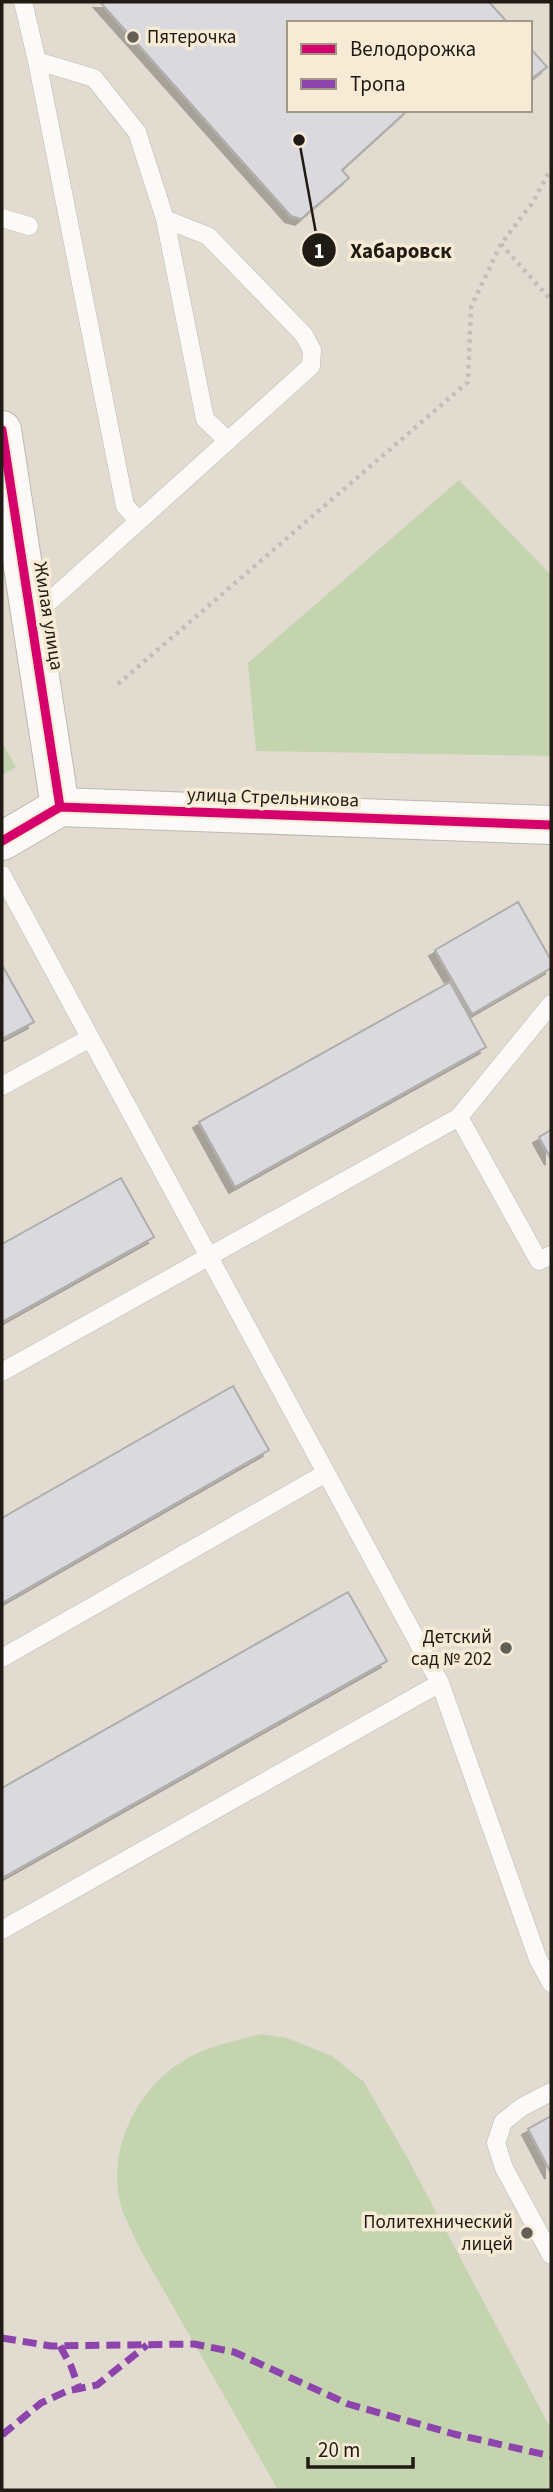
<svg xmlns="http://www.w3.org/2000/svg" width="553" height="2492" viewBox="0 0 553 2492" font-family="'Source Sans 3',sans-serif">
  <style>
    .green { fill: #c3d4ae }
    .building { fill: #dad9de; stroke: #afadac; stroke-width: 2; filter: url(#shadow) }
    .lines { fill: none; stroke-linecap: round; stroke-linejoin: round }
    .lane-casing { stroke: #bdb9af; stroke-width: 19 }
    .secondary-casing { stroke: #bdb9af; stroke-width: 40 }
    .path { stroke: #c1bfba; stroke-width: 4.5; stroke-dasharray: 3.5 5; stroke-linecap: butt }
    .lane { stroke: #fbfaf8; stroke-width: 18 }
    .secondary { stroke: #fbfaf8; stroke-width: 38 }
    .quiet { stroke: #8e44ad; stroke-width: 7; stroke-dasharray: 14 7; stroke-linecap: butt }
    .cycleway-casing { stroke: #f7ebd5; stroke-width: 13 }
    .cycleway { stroke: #d6006c; stroke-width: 9 }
    .poi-dot { fill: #645f56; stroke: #f7ebd5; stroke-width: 2.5 }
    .labels { text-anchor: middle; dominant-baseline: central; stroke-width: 7; stroke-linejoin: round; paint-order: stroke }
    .poi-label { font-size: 19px; fill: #201b14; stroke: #f7ebd5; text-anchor: end }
    .street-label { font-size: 19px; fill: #201b14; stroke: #f7ebd5 }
    .leader { fill: none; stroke: #201b14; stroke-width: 2.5 }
    .callout-dot { fill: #201b14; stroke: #f7ebd5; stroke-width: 2.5 }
    .mark-label { font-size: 21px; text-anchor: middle; font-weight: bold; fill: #fff }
    .callout-label { font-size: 21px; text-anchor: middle; font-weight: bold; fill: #201b14; stroke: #f7ebd5; stroke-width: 7; stroke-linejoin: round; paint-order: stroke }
  </style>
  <defs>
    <filter id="shadow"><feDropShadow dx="-6" dy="6" stdDeviation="0" flood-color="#0004"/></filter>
  </defs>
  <rect width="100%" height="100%" fill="#e2dcd0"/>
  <path class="green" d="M459,480L551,575V756L256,751L248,663Z
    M2,742L16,767L2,775Z
    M261,2034L287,2038L332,2056L364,2082L408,2159L551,2429V2490H278L140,2249C134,2236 127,2223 122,2209C105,2156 134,2092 180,2063C203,2047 234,2041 261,2034Z"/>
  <path class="building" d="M100,2H489L508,23H289V110H408L342,170L349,178L301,219L291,216Z
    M530,48L547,67L530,80Z
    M518,902L551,960V968L472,1014L435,950Z
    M2,965L34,1022L2,1039Z
    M450,982L486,1047L235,1187L199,1122Z
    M551,1130V1159L539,1137Z
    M121,1178L154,1237L2,1322V1244Z
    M233,1386L269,1450L2,1603V1518Z
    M348,1592L387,1661L2,1878V1788Z
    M551,2116V2173L528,2129Z"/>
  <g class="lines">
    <g class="lane-casing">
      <path id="lane" d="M23,2L37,61L94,78L137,132L165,219L208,236L304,335L312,350L311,366L31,618
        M37,61L125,506L139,521
        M2,218L29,226
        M165,219L205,419L228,441
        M2,875L440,1683L538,1959L551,1983
        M2,1086L90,1038
        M459,1117L539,1261L551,1255
        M2,1372L459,1117L551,1004
        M2,1658L326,1473
        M2,1930L440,1683
        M551,2092L522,2107L503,2122L496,2143L504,2168L551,2255"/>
    </g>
    <g class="secondary-casing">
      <path id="secondary" d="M2,430L60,807
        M2,841L60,807L551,825"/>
    </g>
    <path class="path" d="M501,244L551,300
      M118,684L468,382L471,307L501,244L533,202L551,168"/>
    <use href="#lane" class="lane"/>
    <use href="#secondary" class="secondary"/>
    <path class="quiet" d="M2,2338L51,2346L194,2344L234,2352L348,2404L454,2434L551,2456
      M60,2346L71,2366L79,2388
      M2,2435L41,2403L67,2391L97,2385L147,2345"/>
    <g class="cycleway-casing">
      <path id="cycleway" d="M2,430L60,807
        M2,841L60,807L551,825"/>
    </g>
    <use href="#cycleway" class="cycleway"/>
  </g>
  <g class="poi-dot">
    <circle cx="133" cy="37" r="7"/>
    <circle cx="506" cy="1648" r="7"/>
    <circle cx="527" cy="2233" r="7"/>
  </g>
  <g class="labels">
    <g class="poi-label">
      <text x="147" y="37" text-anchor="start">Пятерочка</text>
      <text x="492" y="1637">Детский<tspan x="492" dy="22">сад № 202</tspan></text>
      <text x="513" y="2222">Политехнический<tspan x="513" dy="22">лицей</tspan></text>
    </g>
    <g class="street-label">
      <text transform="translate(48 616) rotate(81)">Жилая улица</text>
      <text transform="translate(273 798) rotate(2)">улица Стрельникова</text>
    </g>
  </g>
  <path class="leader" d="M299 140L319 250"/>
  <g class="callout-dot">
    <circle cx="299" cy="140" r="7"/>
    <circle cx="319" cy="250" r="18"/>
  </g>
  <g class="mark-label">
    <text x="319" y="258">1</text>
  </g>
  <g class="callout-label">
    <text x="401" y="258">Хабаровск</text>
  </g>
  <rect width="553" height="2492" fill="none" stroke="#201b14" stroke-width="7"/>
  <rect x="287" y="21" width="245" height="91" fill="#f7ebd5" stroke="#a19888" stroke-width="2"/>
  <rect x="301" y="44" width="35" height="10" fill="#d6006c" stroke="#a19888" stroke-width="2"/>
  <text x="350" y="56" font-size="21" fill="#201b14">Велодорожка</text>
  <rect x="301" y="79" width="35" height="10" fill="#8e44ad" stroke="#a19888" stroke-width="2"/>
  <text x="350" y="91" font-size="21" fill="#201b14">Тропа</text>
  <path d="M308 2457v10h105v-10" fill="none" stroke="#201b14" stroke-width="3.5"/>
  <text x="318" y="2457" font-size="21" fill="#201b14" stroke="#f7ebd5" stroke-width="5" paint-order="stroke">20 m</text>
</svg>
